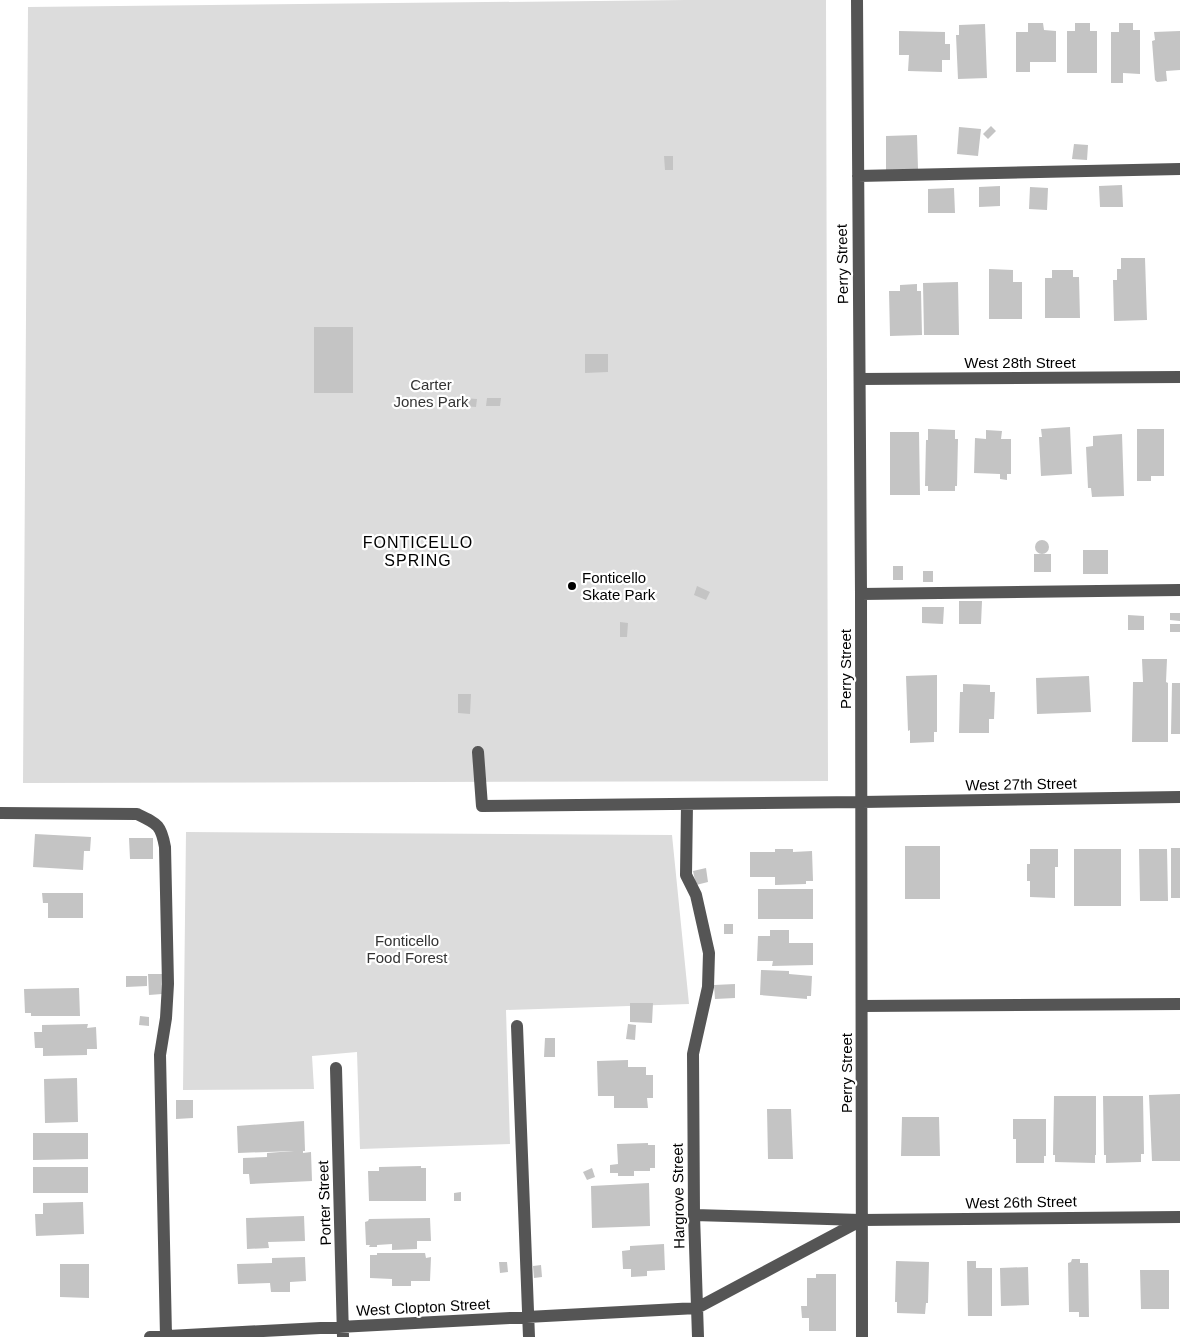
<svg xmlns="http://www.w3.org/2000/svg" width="1180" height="1337" viewBox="0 0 1180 1337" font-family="Arial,sans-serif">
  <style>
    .green { fill: #dcdcdc }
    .building { fill: #c4c4c4 }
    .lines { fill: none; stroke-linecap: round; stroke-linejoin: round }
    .minor { stroke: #555; stroke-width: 12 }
    .poi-dot { fill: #000; stroke: #fff; stroke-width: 2 }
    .labels { text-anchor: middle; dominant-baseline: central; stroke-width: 4.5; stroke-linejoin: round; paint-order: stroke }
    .street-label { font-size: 15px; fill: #000; stroke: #fff }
    .park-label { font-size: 15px; fill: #333; stroke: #fff }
    .poi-label { font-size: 15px; fill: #000; stroke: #fff; text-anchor: start }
    .neighbourhood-label { font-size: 16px; letter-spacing: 1px; fill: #000; stroke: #fff }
  </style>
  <rect width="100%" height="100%" fill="#fff"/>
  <path class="green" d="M686,0H826L828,781L23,783L28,7Z
    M186,832L672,835L689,1004L506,1010L510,1144L360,1149L357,1052L312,1056L314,1089L183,1090Z"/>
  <path class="building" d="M1028,23H1043L1044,30L1056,31V62H1030V72H1016V32H1028Z
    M1075,23H1090V31H1097V73H1067V31H1075Z
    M1119,23H1133V30H1140V74L1123,73V83H1111V32H1119Z
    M985,24L987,78L958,79L956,35H959V25Z
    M899,31L945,32V44H950V60H942V72L908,71L909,55H899Z
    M1180,31V70L1166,71L1167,81L1157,82L1155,80L1152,41L1155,40L1154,32Z
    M991,126L996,131L988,139L983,134Z
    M959,127L981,129L978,156L957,154Z
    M917,135L918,169L886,170V136Z
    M1074,144L1088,145L1087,160L1072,159Z
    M664,156H673V170H665Z
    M1122,185L1123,207H1100L1099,186Z
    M1000,186V206L979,207V187Z
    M1030,187L1048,188L1047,210L1029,209Z
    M954,188L955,213H928V189Z
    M1121,258H1145L1147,320L1114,321L1113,280H1117V269H1121Z
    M989,269L1013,270V282H1022V319H989Z
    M1052,270H1073V277H1079L1080,318H1045V278H1052Z
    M958,282L959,335H924L923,283Z
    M917,284V291H921L922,335L890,336L889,291H900V285Z
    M314,327H353V393H314Z
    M585,354H608V372L585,373Z
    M463,398L477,399L476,407L462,406Z
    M487,398H501L500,406H486Z
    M1070,427L1072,474L1041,476L1039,437H1042L1041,429Z
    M928,429L955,430V439H958L957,486H955V491H928V486H925L926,440H928Z
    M1137,429H1164V476H1151V481H1137Z
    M986,430L1002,431L1001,439H1011V474H1007V480L1000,479V474L974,473L975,438L986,439Z
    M890,432H919L920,495H890Z
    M1122,434L1124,496L1092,497L1091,488H1088L1086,447L1093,446V436Z
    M1035 547a7 7 0 1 1 14 0a7 7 0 1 1-14 0Z
    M1083,550H1108V574H1083Z
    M1034,554H1051V572H1034Z
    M893,566H903V580H893Z
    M923,571H933V582H923Z
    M697,586L710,592L706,600L694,595Z
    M959,601H982L981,624H959Z
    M922,607H944L943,624L922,623Z
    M1170,613H1180V621L1170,620Z
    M1128,615L1144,616V630H1128Z
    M620,622L628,623L627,637H620Z
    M1170,624H1180V632H1170Z
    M1142,659H1167L1166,682L1168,683V742H1132L1133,682H1143Z
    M937,675V732H934V742L910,743V730L908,731L906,676Z
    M1089,676L1091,712L1037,714L1036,678Z
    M1172,683H1180V734H1171Z
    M963,684L990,685V692H995L994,719H989V733H959L960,692H963Z
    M458,694H471L470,714L458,713Z
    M35,834L91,837L90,851H84L83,870L33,867Z
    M129,838H153V859H130Z
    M905,846H940V899H905Z
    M1171,848H1180V898H1171Z
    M775,849H793V852L812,851L813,881H806V884L775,885V877H750V852H775Z
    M1030,849H1058V867H1055V898L1030,897V881H1027V864H1030Z
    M1074,849H1121V906H1074Z
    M1139,849H1167L1168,901H1140Z
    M706,868L708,882L696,885L693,871Z
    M758,889H813V919H758Z
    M42,893H83V918H48V903H43Z
    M724,924H733V934H724Z
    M770,930H789V943H813V965L772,966L773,961H757L758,936H770Z
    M761,970L789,971V974L812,976L811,996H807V999L760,995Z
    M148,974H162V994L149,995Z
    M126,976H147V986L126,987Z
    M735,984V998L715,999L714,985Z
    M79,988L80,1016H31V1013H25L24,989Z
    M630,1003H653L652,1023L630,1022Z
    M140,1016L149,1017V1026L139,1025Z
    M88,1024L87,1028L96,1027L97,1049H87V1055L43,1056V1048H35L34,1032H42V1025Z
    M628,1024L636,1025L635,1040L626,1039Z
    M545,1038H555V1057H544Z
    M628,1060V1067H646V1075H653V1098H647L648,1108H614V1096H598L597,1061Z
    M77,1078L78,1122L45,1123L44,1079Z
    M1180,1094V1161H1152L1149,1095Z
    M1054,1096H1096V1155H1095V1163L1055,1162V1155H1053Z
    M1103,1096H1143L1144,1154H1141V1162L1106,1163V1155H1104Z
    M176,1100H193V1118L176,1119Z
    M767,1109H791L793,1159H768Z
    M902,1117H939L940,1156H901Z
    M1013,1119H1046V1156H1044V1163H1016V1139H1013Z
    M304,1121L305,1151H303V1153L311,1152L312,1181L250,1184L249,1174H243V1158L267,1157V1153L294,1151L238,1153L237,1126Z
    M33,1133H88V1159L33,1160Z
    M648,1143V1145H655V1168H650V1171H634V1176H618V1173H610V1165L618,1164L617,1144Z
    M421,1166V1168H426V1201H369L368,1171H379V1167Z
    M33,1167H88V1193H33Z
    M592,1168L595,1177L587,1180L583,1172Z
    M649,1183L650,1226L592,1228L591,1186Z
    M461,1192V1201H454V1193Z
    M83,1202L84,1234L36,1236L35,1214H43V1203Z
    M304,1216L305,1241L268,1242L269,1248L247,1249L246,1218Z
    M430,1218L431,1241H417V1249L392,1250V1244L377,1245V1247H369L370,1245H366L365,1222L368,1221L369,1219Z
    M664,1244L665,1270L647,1271V1276L631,1277V1269H623L622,1251L630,1250V1246Z
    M377,1253H425L426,1258L431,1257L430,1281H411V1286H392V1279L370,1278V1255H377Z
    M305,1257L306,1281L290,1282V1292H271L270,1283L238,1284L237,1264L272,1263V1258Z
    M1072,1259H1080V1263H1088L1089,1317H1079V1312H1069L1068,1263L1071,1262Z
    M896,1261L929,1262L928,1303H926L925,1314L897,1313V1302H895Z
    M967,1261H976V1268H992V1316H968Z
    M499,1262H507L508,1272L500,1273Z
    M60,1264H89V1298L60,1297Z
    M541,1265L542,1277L534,1278L533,1266Z
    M1028,1267L1029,1305L1001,1306L1000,1268Z
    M1140,1270H1169V1309H1141Z
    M816,1274H836V1331H809V1318H802L801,1306H807V1278H816Z"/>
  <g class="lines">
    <path class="minor" d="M857,0L861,594L862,1337
      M858,176L1180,169
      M860,379L1180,377
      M861,594L1180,590
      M478,752L482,806L862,802L1180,797
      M687,804L686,875L696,895L709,953L708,987L693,1054L694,1215L698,1337
      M0,813L137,814C158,824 161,825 165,847L168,984L166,1018L160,1055L166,1336
      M862,1006L1180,1004
      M517,1026L529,1337
      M336,1068L343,1337
      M694,1215L860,1220
      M150,1337L697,1308L862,1220L1180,1217"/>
  </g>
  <circle class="poi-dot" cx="572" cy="586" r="5"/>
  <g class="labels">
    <g class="street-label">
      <text transform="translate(842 264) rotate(-91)">Perry Street</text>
      <text x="1020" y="362">West 28th Street</text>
      <text transform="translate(845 669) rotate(-90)">Perry Street</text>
      <text transform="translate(1021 784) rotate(-1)">West 27th Street</text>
      <text transform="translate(846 1073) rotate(-90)">Perry Street</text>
      <text transform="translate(678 1196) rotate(-91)">Hargrove Street</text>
      <text transform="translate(1021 1202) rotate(-1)">West 26th Street</text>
      <text transform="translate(324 1203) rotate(-92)">Porter Street</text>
      <text transform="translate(423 1307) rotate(-3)">West Clopton Street</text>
    </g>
    <g class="park-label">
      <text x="431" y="384">Carter<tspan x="431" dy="17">Jones Park</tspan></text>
      <text x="407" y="940">Fonticello<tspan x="407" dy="17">Food Forest</tspan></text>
    </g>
    <g class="poi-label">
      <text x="582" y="577">Fonticello<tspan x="582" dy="17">Skate Park</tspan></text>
    </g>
    <g class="neighbourhood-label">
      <text x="418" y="542">FONTICELLO<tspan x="418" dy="18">SPRING</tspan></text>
    </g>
  </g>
</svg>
